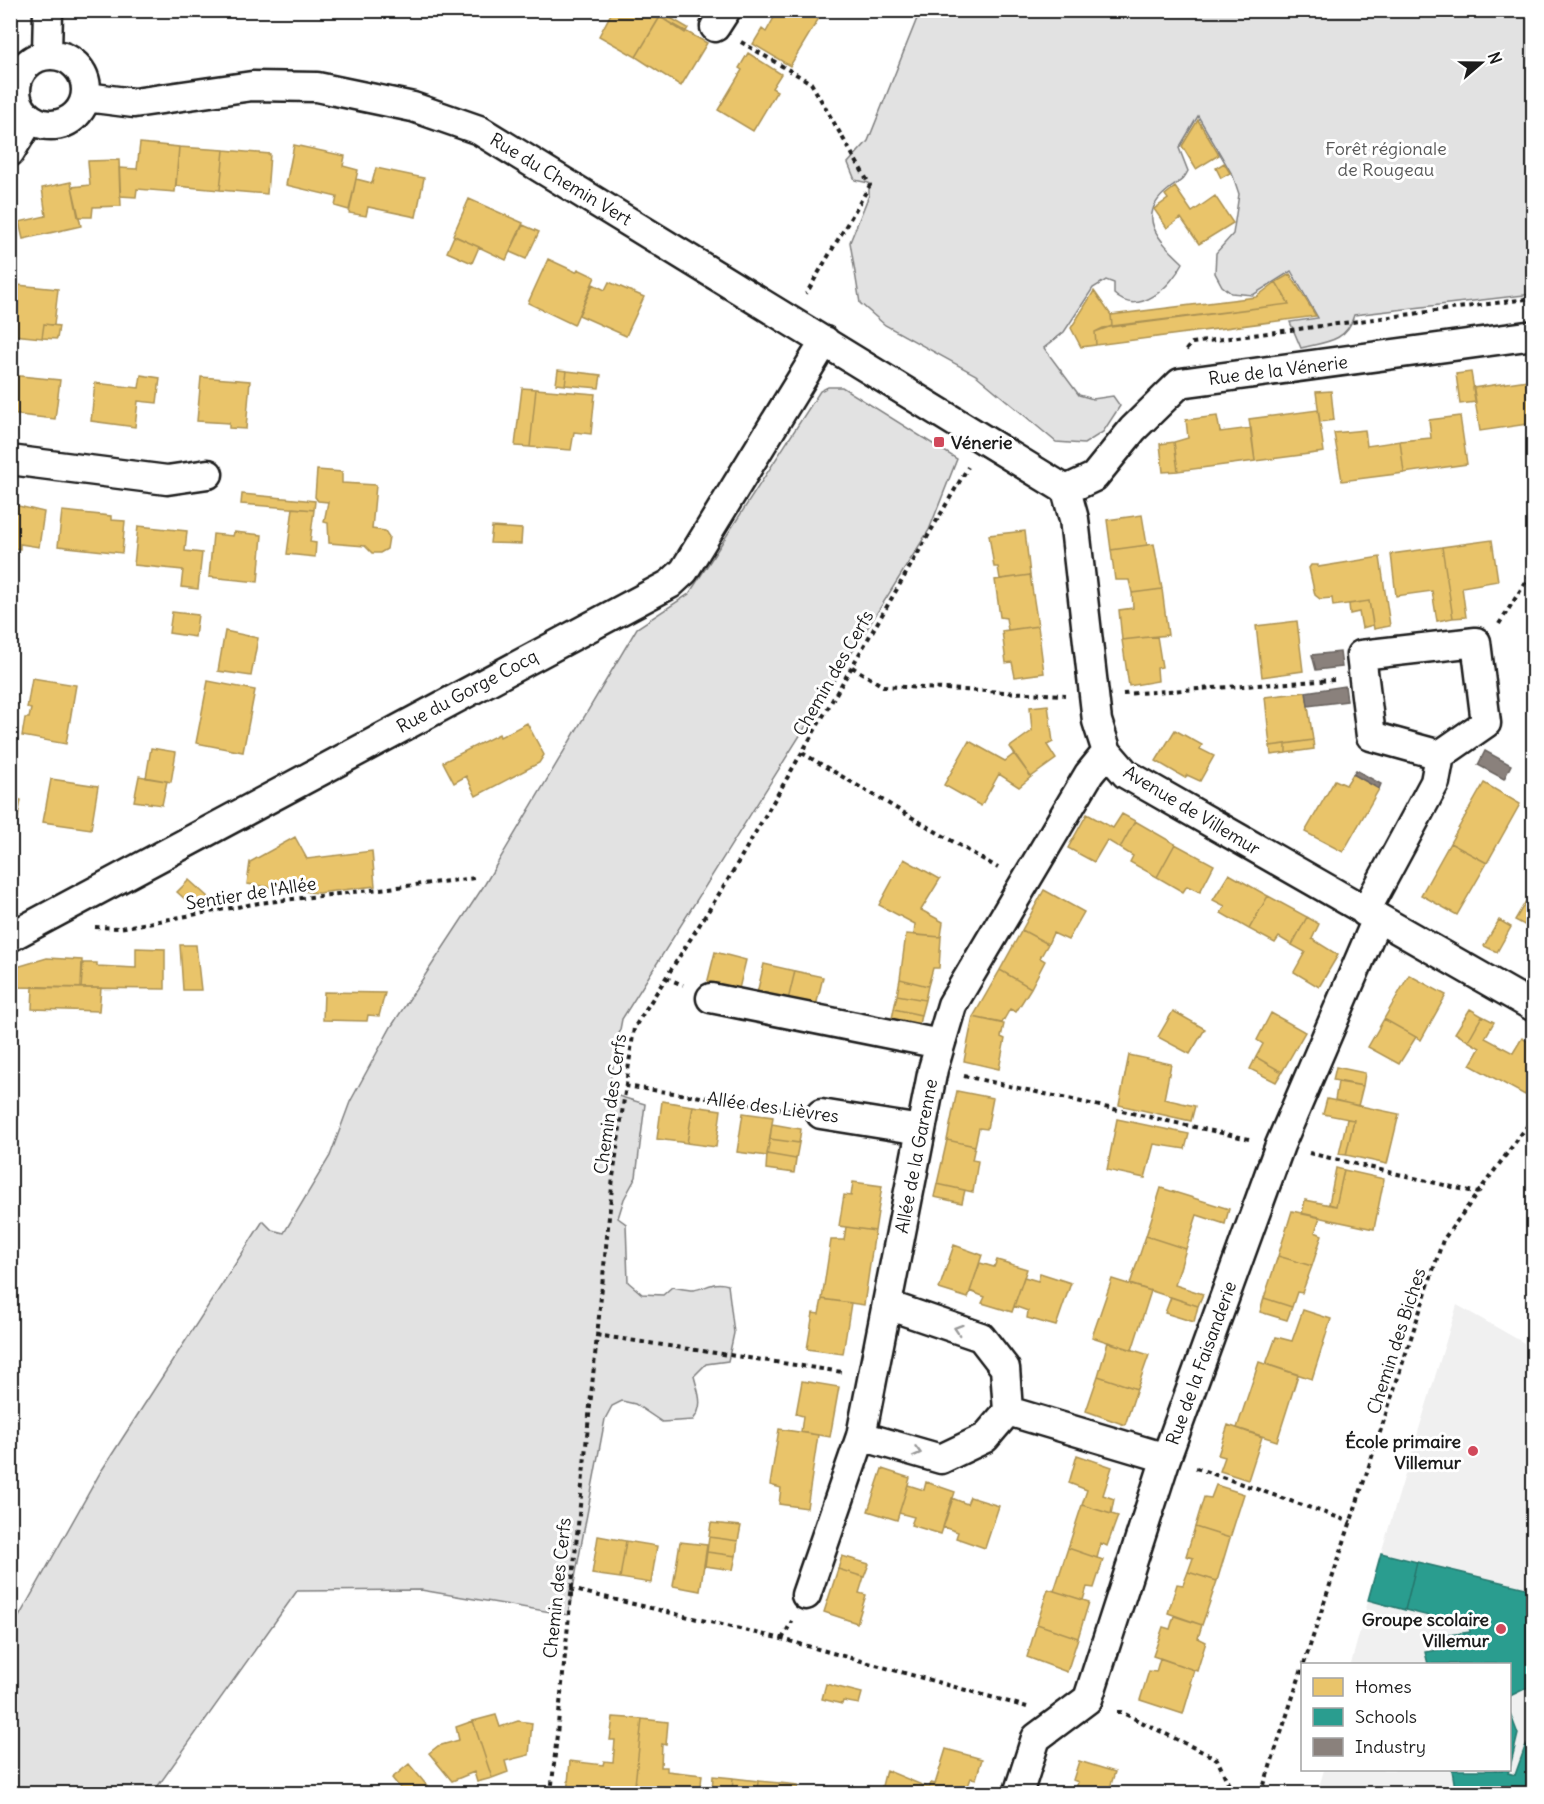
<svg xmlns="http://www.w3.org/2000/svg" width="1544" height="1804" viewBox="0 0 1544 1804" font-family="Delius,sans-serif">
  <style>
    .built { fill: #f0f0f0 }
    .green { fill: #e2e2e2; stroke: #7f7f7f; stroke-width: 1.5 }
    .homes { fill: #e9c46a; stroke: #ac9253; stroke-width: 1.5 }
    .schools { fill: #2a9d8f; stroke: #26766c; stroke-width: 1.5 }
    .industry { fill: #8a817c; stroke: #69635f; stroke-width: 1.5 }
    .lines { fill: none; stroke-linecap: round; stroke-linejoin: round }
    .minor-casing { stroke: #1c1c1c; stroke-width: 33 }
    .path { stroke: #1c1c1c; stroke-width: 4; stroke-dasharray: 4.5 4.5; stroke-linecap: butt }
    .minor { stroke: #fff; stroke-width: 28 }
    .oneway { stroke: #999 }
    .poi-dot { fill: #d1495b; stroke: #fff; stroke-width: 2 }
    .labels { text-anchor: middle; dominant-baseline: central; stroke-width: 6; stroke-linejoin: round; paint-order: stroke }
    .park-label { font-size: 18px; fill: #575757; stroke: #fff }
    .street-label { font-size: 18px; fill: #1c1c1c; stroke: #fff }
    .poi-label { font-size: 18px; font-weight: bold; fill: #1c1c1c; stroke: #fff; text-anchor: end }
  </style>
  <rect width="100%" height="100%" fill="#fff"/>
  <filter id="ink" filterUnits="userSpaceOnUse"><feTurbulence type="fractalNoise" baseFrequency=".0167" numOctaves="2"/><feDisplacementMap in="SourceGraphic" scale="12" xChannelSelector="R" yChannelSelector="G"/><feConvolveMatrix kernelMatrix="1 2 1 2 8 2 1 2 1" color-interpolation-filters="sRGB"/></filter>
  <g filter="url(#ink)">
    <path class="built" d="M1457,1305L1533,1348V1793L1317,1794L1324,1770H1510V1664H1351L1381,1553Z"/>
    <path class="green" d="M920,11H1533V294L1354,315C1347,342 1325,342 1301,348L1290,322L1318,318L1291,271L1253,295L1231,293L1222,286L1215,273L1216,253L1233,234L1239,194L1233,176L1198,116L1179,148L1188,171C1183,182 1176,183 1168,190C1134,217 1160,241 1183,263C1171,286 1139,318 1114,294V283L1106,280L1093,288L1064,332L1044,348L1079,395L1093,399L1113,396L1120,406L1103,432L1084,444L1056,442L976,375L885,325L860,303L850,242L869,195V183L855,180L848,163L868,141Z
      M828,387H842L957,459L929,530L622,1019L608,1093L645,1104L636,1177L624,1199L618,1218L626,1224L628,1282L642,1294L663,1295L672,1287C679,1288 686,1290 693,1290C706,1289 713,1280 728,1285L734,1333L728,1361L706,1364L694,1376C698,1393 705,1405 693,1420L662,1422L635,1404L622,1401L612,1406L605,1419L568,1615L421,1590L297,1591L153,1793H11V1631L100,1473L263,1221L272,1230L284,1233L330,1156L350,1102L391,1027L485,884L637,628L689,594L820,391Z"/>
    <path class="homes" d="M613,10H664L636,57L599,36Z
      M817,10L822,13L790,66L753,44L762,29L766,32L776,14L770,10Z
      M662,13L688,28L685,33L660,17Z
      M660,17L707,43L681,86L636,57Z
      M748,53L781,74L772,88L777,91L753,131L718,110L742,70L739,68Z
      M1198,120L1219,155L1196,169L1182,146Z
      M140,143L179,147L175,192L137,189L136,197L120,196L119,168L137,169Z
      M294,145L345,156L343,166L358,170L349,210L335,206L337,197L286,185Z
      M179,147L224,150L220,190L176,186Z
      M224,150L270,154L267,194L220,190Z
      M119,160L121,206L93,207L92,217H78L72,187L90,185L88,161Z
      M1224,163L1230,173L1221,178L1216,168Z
      M376,168L424,178L416,217L368,207L366,216L349,213L356,179L372,183Z
      M71,182L81,226L23,239L19,222L46,216L42,188Z
      M1175,187L1192,212L1215,196L1233,223L1199,244L1181,218L1167,228L1154,209L1168,199L1165,195Z
      M469,199L523,223L506,260L453,235Z
      M523,225L539,232L526,259L510,252Z
      M454,236L479,247L472,263L447,252Z
      M548,259L576,272L578,269L595,277L574,325L528,303Z
      M1290,274L1316,316L1096,345L1095,332L1103,328L1289,304L1276,282Z
      M609,282L644,297L626,336L579,315L593,284L605,290Z
      M1276,282L1289,304L1112,326L1111,315L1256,297Z
      M17,285L58,289L54,325L44,324L42,338L13,335Z
      M1094,291L1111,315L1112,326L1095,332L1096,345L1081,347L1071,328Z
      M44,324L59,326L57,339L42,338Z
      M558,370L567,371L565,385L556,384Z
      M567,371L601,375L599,388L565,385Z
      M1471,372L1476,402L1460,404L1456,374Z
      M10,375L60,380L55,419L10,414Z
      M141,375L160,378L157,403L138,401L135,427L91,421L95,383L139,388Z
      M201,377L250,381L246,429L229,428V423L197,421Z
      M1534,379V423L1480,431L1473,388Z
      M522,388L536,389L530,447L515,446Z
      M536,389L595,394L591,434L574,432L571,450L530,447Z
      M1331,391L1334,420L1320,422L1316,392Z
      M1318,410L1324,452L1255,461L1249,419Z
      M1217,416L1220,432L1251,428L1255,461L1178,471L1174,442L1188,438L1186,420Z
      M1460,416L1467,464L1404,473L1400,441L1431,438L1429,420Z
      M1365,430L1367,446L1400,441L1404,473L1342,481L1334,433Z
      M1174,442L1178,471L1163,472L1160,444Z
      M317,470L342,472V483L376,485L372,529L385,531L389,537L387,549L380,553H372L365,546L329,543L328,523L324,522L328,502L318,501L315,497Z
      M242,494L315,501L314,510L241,504Z
      M10,504L44,512L39,547L20,544V549L10,548Z
      M293,508L314,510L310,542L316,543L315,557L287,554Z
      M62,511L111,516V520L125,521L122,553L58,546Z
      M1142,515L1147,545L1111,550L1107,520Z
      M138,526L187,531L185,551L202,553L198,589L181,587L183,570L134,565Z
      M492,527L522,529L521,544L490,543Z
      M1025,531L1030,575L1000,579L998,567H994L989,535Z
      M234,532L262,535L258,582L209,577L213,534L233,536Z
      M1492,540L1498,581L1462,587L1466,617L1453,618L1442,547Z
      M1154,544L1162,589L1132,593L1129,580H1115L1111,550Z
      M1442,547L1453,618L1437,621L1432,591L1396,596L1391,554Z
      M1380,557L1390,626L1374,629L1369,601L1333,606L1332,598L1320,599L1315,595L1309,568L1311,565H1318V567Z
      M1030,575L1038,626L1008,630L1006,618L1000,617L995,580Z
      M1162,589L1168,635L1122,640L1119,610L1133,608L1132,593Z
      M1369,601L1373,625L1362,628L1359,612L1350,614L1349,604Z
      M172,612L198,615L195,637L169,633Z
      M1297,621L1303,671L1262,677L1256,626Z
      M1038,626L1044,673L1015,677L1012,662L1006,663L1002,631Z
      M225,631L258,638L251,676L218,671Z
      M1157,636L1162,667L1157,668L1158,681L1129,686L1122,640Z
      M32,678L76,685L66,744L22,736L25,718H29L31,709L27,708Z
      M208,681L255,690L243,752L196,743Z
      M1306,692L1313,740L1270,746L1265,697Z
      M1048,705L1053,742L1047,745L1056,759L1031,777L1010,747L1032,731L1030,707Z
      M527,723L544,755L539,763L476,796L466,776L454,783L443,762L499,734L500,737Z
      M1175,730L1202,745L1200,749L1214,756L1200,781L1187,775L1185,778L1156,761Z
      M1313,740L1314,749L1286,753V744Z
      M969,741L1005,761L1014,754L1031,777L1019,787L999,774L981,806L944,785Z
      M1286,744V753L1271,755L1270,746Z
      M151,748L176,752L171,782L146,778Z
      M1353,774L1379,789L1343,852L1305,832L1335,780L1346,785Z
      M139,776L167,781L162,805L134,801Z
      M51,779L98,786L91,829L43,822Z
      M1484,783L1520,804L1487,863L1450,843Z
      M10,798L21,800L17,822L10,821Z
      M1087,814L1113,828L1122,814L1135,821L1120,848L1107,840L1094,862L1068,848Z
      M1135,821L1175,844L1157,877L1130,862L1133,856L1120,848Z
      M295,837L307,859L372,851L375,886L318,893L247,884L250,862Z
      M1450,843L1487,863L1457,915L1421,895Z
      M1175,844L1214,865L1200,892L1187,886L1183,892L1157,877Z
      M904,859L940,879L921,910L943,922L941,937L914,935L915,924L879,905Z
      M1229,874L1268,896L1249,929L1221,913L1225,906L1213,900Z
      M189,880L208,897L197,910L177,892Z
      M1044,890L1084,912L1068,940L1053,933L1048,944L1022,930Z
      M1532,891L1534,892V930L1515,920Z
      M1268,896L1307,917L1292,945L1279,937L1275,943L1249,929Z
      M1307,917L1319,924L1312,939L1338,955L1319,987L1294,972L1305,952L1292,945Z
      M1499,920L1511,927L1497,952L1484,946Z
      M1022,930L1048,944L1040,958L1045,961L1031,988L1000,970Z
      M906,934L941,937L939,968H933L928,986L900,979Z
      M180,945H196L201,990H183Z
      M136,948L165,949V989L81,988L83,963H97V966L136,968Z
      M715,952L746,960L739,989L707,984Z
      M47,958L82,960L81,988L10,987V969Z
      M764,964L795,971L788,1000L757,993Z
      M1000,970L1031,988L1016,1012L1010,1009L1002,1023L973,1017Z
      M795,971L823,977L816,1006L788,1000Z
      M1409,975L1446,995L1421,1040L1384,1019Z
      M900,979L928,986L925,1000L897,995Z
      M33,987L101,988L99,1011L32,1009Z
      M324,992L385,993L379,1016L368,1015L367,1021L323,1020Z
      M897,995L925,1000L921,1015L894,1009Z
      M894,1009L921,1015L918,1029L891,1023Z
      M1470,1009L1482,1016L1468,1041L1455,1033Z
      M1173,1011L1205,1029L1190,1054L1158,1037Z
      M1271,1013L1305,1032L1282,1072L1256,1057L1263,1044L1257,1040Z
      M1482,1016L1494,1022L1485,1038L1513,1053L1522,1038L1534,1045V1080L1525,1095L1470,1065L1480,1048L1468,1041Z
      M973,1017L1004,1024L1001,1037L1005,1039L999,1069L964,1061Z
      M1384,1019L1416,1037L1399,1064L1368,1047Z
      M1129,1055L1171,1064L1164,1099L1195,1106L1191,1121L1119,1105Z
      M1256,1057L1282,1072L1276,1082L1250,1069Z
      M1336,1067L1365,1073L1363,1086L1333,1080Z
      M1338,1082L1363,1086L1358,1106L1335,1100Z
      M957,1091L993,1098L987,1129L979,1128L975,1146L947,1140Z
      M1327,1099L1399,1114L1387,1164L1346,1155L1354,1120L1323,1114Z
      M662,1101L693,1106L687,1143L657,1139Z
      M693,1106L721,1110L716,1147L687,1143Z
      M743,1113L773,1117L767,1156L737,1152Z
      M1117,1119L1189,1134L1185,1149L1154,1144L1145,1178L1107,1170Z
      M1347,1119L1354,1120L1346,1155L1339,1154Z
      M772,1124L801,1129L799,1143L770,1139Z
      M770,1139L799,1143L796,1159L767,1154Z
      M947,1140L975,1146L972,1160L978,1161L973,1192L937,1184Z
      M767,1154L796,1159L794,1173L766,1169Z
      M1336,1168L1344,1170L1336,1206L1329,1204Z
      M1344,1170L1384,1179L1374,1229L1302,1214L1305,1200L1336,1206Z
      M853,1182L882,1186L875,1231L839,1226L844,1195L851,1196Z
      M937,1184L965,1190L962,1203L934,1197Z
      M1161,1188L1229,1209L1225,1224L1197,1215L1186,1249L1146,1236Z
      M1292,1211L1320,1217L1315,1232L1322,1235L1312,1266L1278,1256Z
      M846,1227L875,1231L864,1305L822,1299L831,1240H844Z
      M1146,1236L1186,1249L1175,1285L1203,1294L1198,1306L1130,1284Z
      M954,1245L982,1255L968,1298L939,1289Z
      M1278,1256L1312,1266L1302,1293L1297,1292L1292,1307L1264,1298Z
      M997,1260L1027,1269L1012,1312L982,1303L985,1297L970,1291L980,1263L994,1267Z
      M1040,1273L1071,1283L1056,1326L1027,1318L1028,1311L1014,1306L1024,1277L1038,1281Z
      M1112,1279L1151,1291L1132,1350L1092,1337Z
      M1171,1297L1198,1306L1194,1322L1165,1313Z
      M1264,1298L1292,1307L1287,1320L1260,1312Z
      M822,1299L851,1303L843,1354L807,1349L813,1313L819,1314Z
      M1303,1310L1331,1319L1312,1379L1266,1364L1276,1337L1292,1341Z
      M1108,1342L1149,1355L1137,1389L1098,1376Z
      M1259,1362L1298,1375L1277,1441L1237,1428Z
      M1098,1376L1137,1389L1125,1425L1086,1411Z
      M802,1381L839,1387L830,1437L801,1432L803,1416L796,1414Z
      M1228,1425L1262,1437L1248,1480L1220,1471L1225,1457L1218,1455Z
      M779,1429L818,1435L807,1508L779,1504L781,1488L770,1485Z
      M1077,1455L1112,1467L1103,1495L1114,1499L1111,1514L1082,1505L1087,1490L1069,1483Z
      M882,1469L910,1478L897,1520L868,1511Z
      M926,1482L955,1492L941,1534L911,1525L914,1517L899,1513L908,1485L924,1490Z
      M1216,1485L1244,1494L1230,1538L1195,1527L1204,1497L1211,1498Z
      M970,1497L999,1506L985,1548L956,1538L958,1532L943,1527L952,1498L967,1504Z
      M1082,1505L1118,1516L1107,1546L1101,1543L1097,1558L1068,1548Z
      M711,1523L741,1526L738,1541L709,1537Z
      M1195,1527L1230,1538L1217,1581L1188,1572L1193,1558L1186,1556Z
      M598,1536L626,1541L620,1578L592,1574Z
      M709,1537L738,1541L736,1556L707,1552Z
      M626,1541L657,1546L651,1583L620,1578Z
      M680,1542L707,1545L700,1591L673,1586Z
      M1068,1548L1103,1560L1094,1588L1087,1587L1083,1600L1054,1591Z
      M707,1552L736,1556L733,1570L705,1566Z
      M842,1556L869,1564L864,1577L838,1569Z
      M838,1569L864,1577L859,1593L866,1595L857,1623L824,1612Z
      M1188,1572L1217,1581L1202,1625L1168,1613L1177,1584L1183,1585Z
      M1048,1589L1089,1602L1078,1638L1037,1624Z
      M1174,1616L1202,1625L1198,1638L1206,1642L1197,1671L1153,1656L1163,1627L1170,1629Z
      M1037,1624L1078,1638L1067,1672L1027,1657Z
      M1160,1658L1194,1670L1190,1683L1192,1684L1183,1714L1140,1700L1149,1671L1156,1672Z
      M826,1684L862,1693L859,1704L843,1701L842,1704L822,1699Z
      M496,1715L500,1727L518,1721L532,1723L529,1755L505,1761L508,1772L492,1778L473,1721Z
      M613,1717L642,1719L634,1794H567L570,1761L603,1765L604,1761L613,1762L615,1740H610Z
      M642,1719L668,1722L666,1745L662,1744L661,1767H667V1771L702,1775L700,1794H634Z
      M473,1721L492,1778L477,1782L474,1772L452,1781L429,1753L438,1746L459,1740L456,1727Z
      M946,1749L982,1759L976,1779L971,1778L965,1794H880L886,1770L929,1788L931,1783L935,1784Z
      M1079,1761L1115,1772L1108,1794H1074L1078,1782L1073,1780Z
      M409,1764L434,1794H396L401,1789L392,1778Z
      M713,1776L733,1778L732,1792L757,1793L758,1781L779,1783L778,1794H712Z
      M733,1778L758,1781L757,1793L732,1792Z
      M779,1783L798,1785L797,1794H778Z"/>
    <path class="schools" d="M1381,1553L1417,1562L1405,1610L1368,1600Z
      M1417,1562L1534,1590V1681L1529,1687L1510,1696V1664H1428L1425,1652L1444,1649L1442,1636L1470,1632L1469,1626L1405,1610Z
      M1510,1713L1518,1734L1510,1767Z
      M1534,1739V1794H1456L1452,1770H1509L1508,1773L1515,1775L1525,1747Z"/>
    <path class="industry" d="M1340,652L1342,667L1316,670L1312,655Z
      M1345,686L1347,701L1308,706L1306,692Z
      M1485,751L1511,765L1504,779L1478,765Z
      M1356,770L1381,784L1379,789L1353,774Z"/>
    <g class="lines">
      <g class="minor-casing">
        <path id="minor" d="M715,27L726,10
          M47,54L48,10
          M16 90a35 35 0 1 1 70 0a35 35 0 1 1-70 0Z
          M86,97L134,103L252,86L317,87L413,107L479,130L1066,490L1074,519L1097,721L1107,752L1126,774L1534,1007
          M10,152L30,119
          M10,460L167,480L208,474
          M1066,490L1094,477L1133,429L1180,383L1534,335
          M1476,642L1486,723L1440,755L1371,736L1361,655Z
          M1365,912L1435,782L1440,755
          M10,937L670,584L684,571L825,341
          M711,998L940,1044
          M821,1114L921,1130
          M1008,1411L1166,1458
          M861,1436L941,1459L985,1438L1008,1411L1005,1368L981,1337L887,1305
          M806,1595L861,1436L933,1069L952,1005L1089,774L1107,752
          M1018,1794L1036,1738L1088,1699L1166,1458L1280,1145L1377,919"/>
      </g>
      <path class="path" d="M741,42L811,83L870,185L806,294
        M1186,350L1192,343L1534,298
        M1499,624L1534,569
        M852,667L883,686L1065,695
        M1123,694L1334,680
        M802,753L998,868
        M95,927L120,928L259,903L475,878
        M666,978L683,985
        M964,1076L1249,1139
        M625,1086L791,1110
        M1309,1153L1478,1193
        M596,1335L842,1372
        M1196,1468L1351,1522
        M570,1589L782,1639L1027,1707
        M782,1639L792,1621
        M1304,1664L1443,1240L1534,1117
        M1117,1712H1121L1217,1759L1233,1794
        M551,1794L613,1177L634,1028L726,883L968,467
        M1261,1794L1302,1669"/>
      <use href="#minor" class="minor"/>
    </g>
    <defs><path id="oneway-chevron" d="M-2-3.5L2.5 0L-2 3.5" fill="none" stroke-width="1.6" stroke-linecap="round" stroke-linejoin="round" transform="scale(1.5)"/></defs>
    <g class="oneway">
      <use href="#oneway-chevron" transform="translate(958 1329) rotate(-162)"/>
      <use href="#oneway-chevron" transform="translate(917 1452) rotate(15)"/>
    </g>
  </g>
  <g class="poi-dot">
    <rect x="933" y="436" width="12" height="12" rx="3"/>
    <circle cx="1473" cy="1451" r="6"/>
    <circle cx="1501" cy="1629" r="6"/>
  </g>
  <g class="labels">
    <g class="park-label">
      <text x="1386" y="148">Forêt régionale<tspan x="1386" dy="21">de Rougeau</tspan></text>
    </g>
    <g class="street-label">
      <text transform="translate(561 179) rotate(31)">Rue du Chemin Vert</text>
      <text transform="translate(1278 370) rotate(-7)">Rue de la Vénerie</text>
      <text transform="translate(833 673) rotate(-60)">Chemin des Cerfs</text>
      <text transform="translate(467 691) rotate(-28)">Rue du Gorge Cocq</text>
      <text transform="translate(1192 810) rotate(31)">Avenue de Villemur</text>
      <text transform="translate(251 893) rotate(-9)">Sentier de l'Allée</text>
      <text transform="translate(610 1104) rotate(-82)">Chemin des Cerfs</text>
      <text transform="translate(773 1107) rotate(8)">Allée des Lièvres</text>
      <text transform="translate(916 1156) rotate(-79)">Allée de la Garenne</text>
      <text transform="translate(1396 1341) rotate(-72)">Chemin des Biches</text>
      <text transform="translate(1201 1363) rotate(-70)">Rue de la Faisanderie</text>
      <text transform="translate(557 1588) rotate(-84)">Chemin des Cerfs</text>
    </g>
    <g class="poi-label">
      <text x="951" y="442" text-anchor="start">Vénerie</text>
      <text x="1461" y="1441">École primaire<tspan x="1461" dy="21">Villemur</tspan></text>
      <text x="1489" y="1619">Groupe scolaire<tspan x="1489" dy="21">Villemur</tspan></text>
    </g>
  </g>
  <rect width="1544" height="1804" fill="none" stroke="#fff" stroke-width="36"/>
  <rect x="18" y="18" width="1508" height="1768" fill="none" stroke="#1c1c1c" stroke-width="2" filter="url(#ink)"/>
  <rect x="1301" y="1663" width="210" height="108" fill="#ffffff" stroke="#a4a4a4" stroke-width="1.5"/>
  <rect x="1313" y="1678" width="30" height="18" fill="#e9c46a" stroke="#a4a4a4" stroke-width="1.5"/>
  <text x="1355" y="1693" font-size="18" fill="#1c1c1c">Homes</text>
  <rect x="1313" y="1708" width="30" height="18" fill="#2a9d8f" stroke="#a4a4a4" stroke-width="1.5"/>
  <text x="1355" y="1723" font-size="18" fill="#1c1c1c">Schools</text>
  <rect x="1313" y="1738" width="30" height="18" fill="#8a817c" stroke="#a4a4a4" stroke-width="1.5"/>
  <text x="1355" y="1753" font-size="18" fill="#1c1c1c">Industry</text>
  <g transform="translate(1481 63) rotate(70)" stroke="#ffffff" stroke-width="4.5" paint-order="stroke">
  <path d="M0-4.5L10 22L0 15L-10 22Z" fill="#1c1c1c"/>
  <text y="-9" font-size="16" font-weight="bold" text-anchor="middle" fill="#1c1c1c">N</text>
  </g>
</svg>
